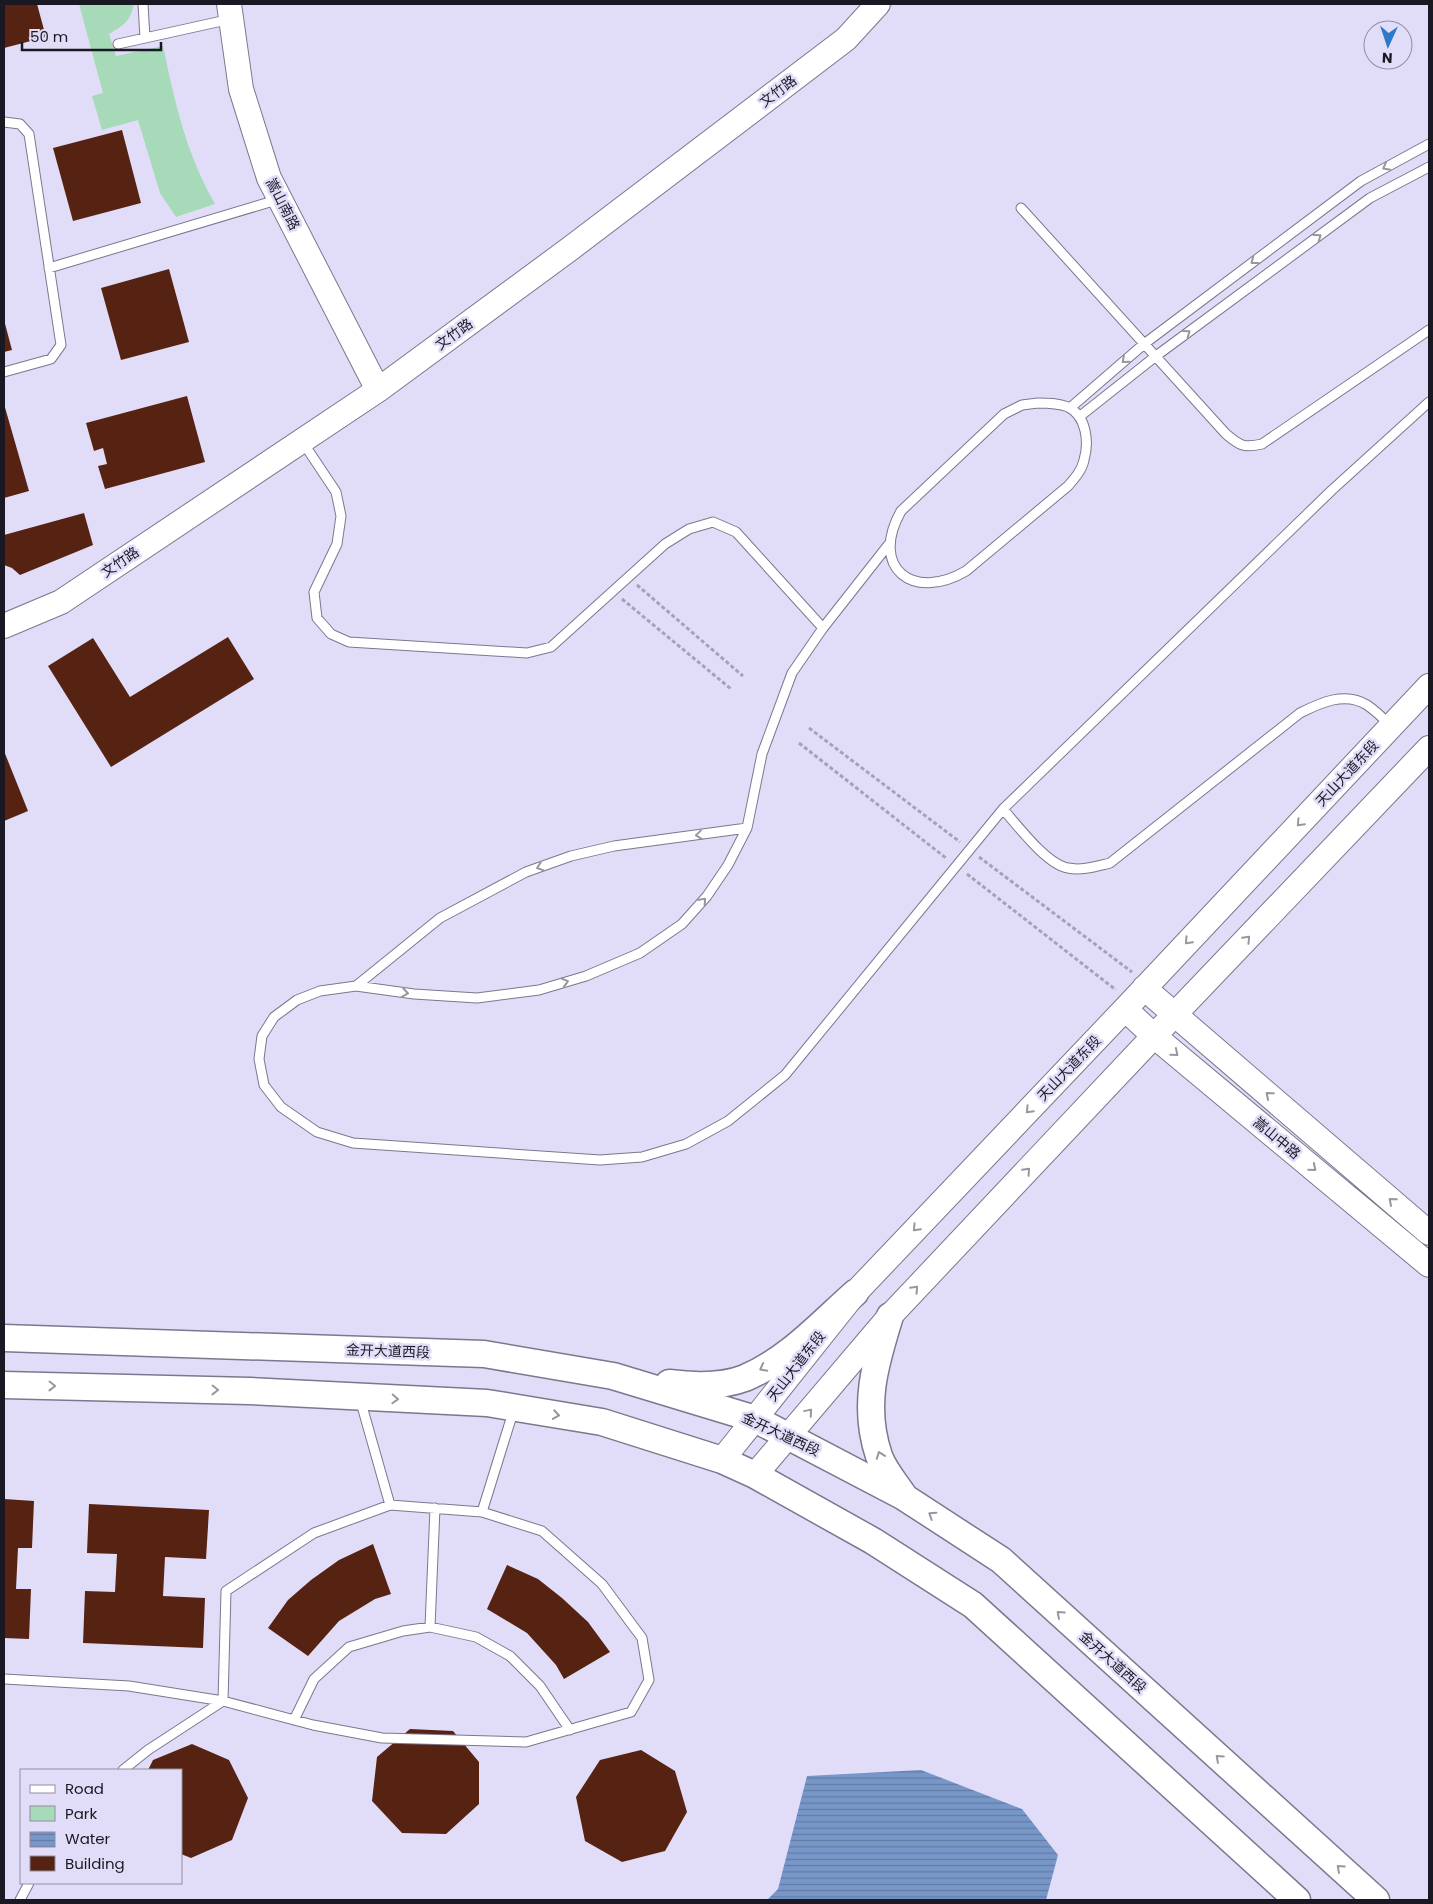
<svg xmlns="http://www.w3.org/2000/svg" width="1433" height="1904" viewBox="0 0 1433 1904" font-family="Poppins,'Noto Sans SC',sans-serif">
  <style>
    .green { fill: #a6dab8 }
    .water { fill: url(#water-rules) }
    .building { fill: #562212 }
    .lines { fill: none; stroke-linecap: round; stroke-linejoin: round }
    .lane-casing { stroke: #7b778e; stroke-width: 11 }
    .secondary-casing { stroke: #7b778e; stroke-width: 26 }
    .primary-casing { stroke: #7b778e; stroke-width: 29 }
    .path { stroke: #a5a1b7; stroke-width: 3; stroke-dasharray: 4 2.5; stroke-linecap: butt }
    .lane { stroke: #fff; stroke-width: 9 }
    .secondary { stroke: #fff; stroke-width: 24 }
    .primary { stroke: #fff; stroke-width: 26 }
    .oneway { stroke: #98979c }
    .labels { text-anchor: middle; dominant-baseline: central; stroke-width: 5; stroke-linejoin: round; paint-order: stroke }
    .street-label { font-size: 14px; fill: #1a1822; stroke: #e1ddf8 }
  </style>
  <defs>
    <pattern id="water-rules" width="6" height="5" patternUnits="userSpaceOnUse" patternTransform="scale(1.25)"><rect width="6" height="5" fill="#7897c9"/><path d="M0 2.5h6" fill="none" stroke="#627aa3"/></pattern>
  </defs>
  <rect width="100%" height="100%" fill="#e1ddf8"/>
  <path class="green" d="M79,4H134C130,22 124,25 109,34L116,56L163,46C175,103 186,153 215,204L176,217L160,193L138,120L102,130L92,96L103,93Z"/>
  <path class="water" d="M921,1770L1022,1809L1058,1855L1046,1900H767L778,1889L807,1776Z"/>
  <path class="building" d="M4,4H37L46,37L4,48Z
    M122,130L141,203L73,221L53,148Z
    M169,269L189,342L121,360L101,288Z
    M4,320L12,350L4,352Z
    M187,396L205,462L105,489L98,466L107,464L103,448L94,451L86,423Z
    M4,404L29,491L4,498Z
    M84,513L93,545L20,575L12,568L4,565V535Z
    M228,637L254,679L111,767L48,666L93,638L130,697Z
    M4,751L28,811L4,821Z
    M4,1499L34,1501L32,1548H18L16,1589H31L29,1639L4,1638Z
    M89,1504L209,1510L206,1559L165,1557L163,1596L205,1598L203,1648L83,1643L85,1591L115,1592L117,1554L87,1553Z
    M373,1544L391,1594L375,1599L339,1621L308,1656L268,1628L288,1600L311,1580L339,1560Z
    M507,1565L538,1579L562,1598L588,1622L610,1652L564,1679L556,1665L527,1633L487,1609Z
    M410,1729L453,1731L479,1762V1804L446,1834L402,1833L372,1801L377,1757Z
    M192,1744L229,1760L248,1798L232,1840L191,1858L181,1854V1770H148L153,1760Z
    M641,1750L675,1771L687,1812L665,1851L622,1862L585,1841L576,1797L600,1760Z"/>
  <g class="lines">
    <g class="lane-casing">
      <path id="lane" d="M143,4L145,38
        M118,44L231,19
        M4,122L20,124L29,134L61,345L51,359L4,372
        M1021,208L1226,434C1240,446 1244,448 1262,444L1429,330
        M49,268L280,199
        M1038,403C1048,403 1058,403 1068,407C1087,416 1089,443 1084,460C1082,470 1075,478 1068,486L966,571C913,602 869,568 901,511L1004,414L1022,405Z
        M1070,408L1144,344L1361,181L1429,144
        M1079,417L1156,356L1370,198L1429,167
        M302,441L336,492L341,516L337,544L314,592L317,618L331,634L349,642L527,653L551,647L665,544L689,529L713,522L736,532L823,628
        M889,544L823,628L792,673L762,754L747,828L728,865L707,896L682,924L640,953L586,976L539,990L477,998L414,994L356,986L320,991L297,1000L274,1017L262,1036L259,1059L264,1085L281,1107L317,1132L353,1143L600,1160L642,1157L686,1144L728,1121L785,1075L1003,809L1332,490L1429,402
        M1003,809C1017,825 1047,865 1068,868C1082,871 1097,866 1110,863L1300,713C1320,703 1345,691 1367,705C1376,711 1384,719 1391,726
        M356,986L440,918L526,872L571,856L614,846L747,828
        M360,1399L390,1505
        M482,1512L514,1409
        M430,1627L435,1508
        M4,1679L129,1686L223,1701L313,1725L382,1738L526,1742L631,1712L649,1680L642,1638L602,1584L542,1531L482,1512L390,1505L314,1533L226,1591L223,1701
        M294,1720L314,1679L349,1647L403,1631L430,1627L476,1637L510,1656L540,1686L570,1730
        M123,1770L148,1750L223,1701
        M20,1900L29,1883"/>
    </g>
    <g class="secondary-casing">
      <path id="secondary" d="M229,4L241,89L269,178L378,390
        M4,626L61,602L378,390L571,248L846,39L878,4
        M1144,988L1429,1233
        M1125,1009L1154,1036L1429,1265
        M722,1460L855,1293L1125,1009L1429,686
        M755,1475L890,1316L1154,1036L1429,748"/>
    </g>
    <g class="primary-casing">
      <path id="primary" d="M890,1316C875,1364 862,1406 879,1456C884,1470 896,1484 904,1496
        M4,1338L484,1354L613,1376L755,1419L904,1497L1001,1560L1376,1900
        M669,1383C693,1386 722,1387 745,1378C788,1360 821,1323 855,1293
        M4,1385L249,1391L487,1403L602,1422L722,1460L755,1475L873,1541L973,1605L1297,1900"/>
    </g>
    <path class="path" d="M637,585L743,676
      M622,599L731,689
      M809,728L960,842
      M799,743L946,858
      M979,857L1132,972
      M967,874L1116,990"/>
    <use href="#lane" class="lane"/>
    <use href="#secondary" class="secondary"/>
    <use href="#primary" class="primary"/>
  </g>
  <defs><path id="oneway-chevron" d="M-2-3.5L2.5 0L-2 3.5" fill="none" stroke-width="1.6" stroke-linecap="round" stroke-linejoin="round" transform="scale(1.25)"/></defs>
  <g class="oneway">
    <use href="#oneway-chevron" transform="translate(1386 167) rotate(152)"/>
    <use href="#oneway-chevron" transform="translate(1318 237) rotate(-36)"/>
    <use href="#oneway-chevron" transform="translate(1254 261) rotate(143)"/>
    <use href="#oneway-chevron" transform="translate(1187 333) rotate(-36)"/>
    <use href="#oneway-chevron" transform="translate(1125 360) rotate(139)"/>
    <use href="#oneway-chevron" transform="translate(1300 823) rotate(133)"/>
    <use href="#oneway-chevron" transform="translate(699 835) rotate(173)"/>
    <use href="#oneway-chevron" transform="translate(540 867) rotate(161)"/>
    <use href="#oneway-chevron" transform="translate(703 901) rotate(-49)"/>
    <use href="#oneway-chevron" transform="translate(1247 939) rotate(-46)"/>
    <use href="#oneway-chevron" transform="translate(1188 941) rotate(133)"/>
    <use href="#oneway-chevron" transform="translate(565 982) rotate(-17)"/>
    <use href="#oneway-chevron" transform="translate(405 993) rotate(9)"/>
    <use href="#oneway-chevron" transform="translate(1175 1053) rotate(40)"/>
    <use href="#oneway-chevron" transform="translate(1269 1095) rotate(-139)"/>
    <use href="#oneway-chevron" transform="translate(1029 1110) rotate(134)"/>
    <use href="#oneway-chevron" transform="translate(1313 1168) rotate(40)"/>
    <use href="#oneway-chevron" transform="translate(1027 1171) rotate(-47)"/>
    <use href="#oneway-chevron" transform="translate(1392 1201) rotate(-139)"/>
    <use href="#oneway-chevron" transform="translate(916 1228) rotate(134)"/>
    <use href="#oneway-chevron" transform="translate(915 1289) rotate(-47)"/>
    <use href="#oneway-chevron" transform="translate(763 1368) rotate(152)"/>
    <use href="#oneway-chevron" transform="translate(52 1386) rotate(1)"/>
    <use href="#oneway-chevron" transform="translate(215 1390) rotate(1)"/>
    <use href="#oneway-chevron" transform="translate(395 1399) rotate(3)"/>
    <use href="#oneway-chevron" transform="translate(809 1412) rotate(-50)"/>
    <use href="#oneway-chevron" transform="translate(556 1415) rotate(9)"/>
    <use href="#oneway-chevron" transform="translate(880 1455) rotate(-110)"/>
    <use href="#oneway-chevron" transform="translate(932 1515) rotate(-147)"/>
    <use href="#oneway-chevron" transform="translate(1060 1614) rotate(-138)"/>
    <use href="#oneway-chevron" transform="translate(1219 1758) rotate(-138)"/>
    <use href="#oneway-chevron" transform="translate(1340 1868) rotate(-138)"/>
  </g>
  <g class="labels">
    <g class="street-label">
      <text transform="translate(778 91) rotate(-37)">文竹路</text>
      <text transform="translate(283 204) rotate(63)">嵩山南路</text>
      <text transform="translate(454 334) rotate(-36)">文竹路</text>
      <text transform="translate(120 562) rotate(-34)">文竹路</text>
      <text transform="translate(1347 773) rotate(-47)">天山大道东段</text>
      <text transform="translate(1069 1068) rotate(-46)">天山大道东段</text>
      <text transform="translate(1277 1138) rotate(40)">嵩山中路</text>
      <text transform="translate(388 1351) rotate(2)">金开大道西段</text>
      <text transform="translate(796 1366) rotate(-52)">天山大道东段</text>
      <text transform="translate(781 1434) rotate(25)">金开大道西段</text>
      <text transform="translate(1113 1662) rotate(42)">金开大道西段</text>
    </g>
  </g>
  <rect width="1433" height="1904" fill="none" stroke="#1a1822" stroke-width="10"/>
  <rect x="20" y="1769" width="162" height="115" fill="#e1ddf8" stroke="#918ea2"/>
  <rect x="30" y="1785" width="25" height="8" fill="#ffffff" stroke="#918ea2"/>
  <text x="65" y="1794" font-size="15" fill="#1a1822">Road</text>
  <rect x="30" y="1806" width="25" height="15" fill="#a6dab8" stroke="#918ea2"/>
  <text x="65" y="1819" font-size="15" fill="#1a1822">Park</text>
  <rect x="30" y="1832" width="25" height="15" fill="url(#water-rules)" stroke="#918ea2"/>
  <text x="65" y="1844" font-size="15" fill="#1a1822">Water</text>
  <rect x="30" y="1856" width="25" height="15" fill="#562212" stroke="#918ea2"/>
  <text x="65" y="1869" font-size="15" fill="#1a1822">Building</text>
  <g transform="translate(1388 45) rotate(183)"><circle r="24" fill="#e1ddf8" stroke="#918ea2"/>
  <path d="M0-4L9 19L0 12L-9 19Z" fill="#2d79c9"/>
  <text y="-8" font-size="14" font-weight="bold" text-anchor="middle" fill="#1a1822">N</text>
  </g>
  <path d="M22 42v8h139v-8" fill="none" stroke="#1a1822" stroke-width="2.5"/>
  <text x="30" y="42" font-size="15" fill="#1a1822" stroke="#e1ddf8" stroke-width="4" paint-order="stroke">50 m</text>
</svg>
